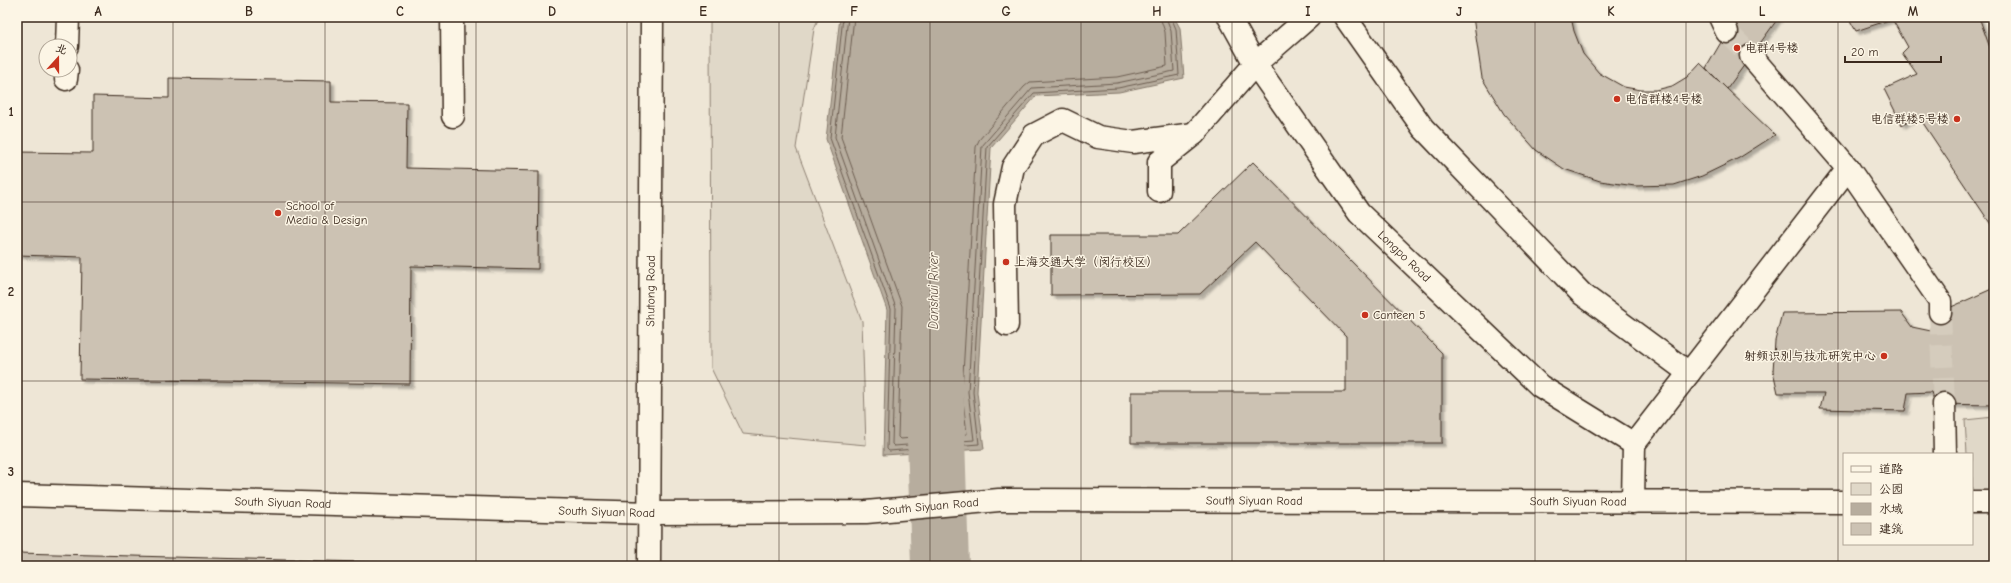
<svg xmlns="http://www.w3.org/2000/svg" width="2011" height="583" viewBox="0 0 2011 583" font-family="'Comic Neue','LXGW WenKai TC',sans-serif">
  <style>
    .built { fill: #eee6d6; fill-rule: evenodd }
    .green { fill: #e0d8c8; stroke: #8e8173 }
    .water { fill: #b7ad9e; stroke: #85796b }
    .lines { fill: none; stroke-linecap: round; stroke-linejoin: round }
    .shore { stroke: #6d5e51; stroke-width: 1 }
    .river { stroke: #b7ad9e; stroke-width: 58 }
    .building { fill: #ccc2b3; stroke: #3b2a1e; filter: url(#shadow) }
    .minor-tunnel { stroke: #d5ccbd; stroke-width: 22; stroke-dasharray: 22 11; stroke-linecap: butt }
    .minor-casing { stroke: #3b2a1e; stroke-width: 25 }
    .minor { stroke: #fcf5e5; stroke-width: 22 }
    .grid { fill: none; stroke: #3b2a1e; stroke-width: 1; stroke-opacity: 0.55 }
    .poi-dot { fill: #c8321e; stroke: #fcf5e5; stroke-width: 1.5 }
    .labels { text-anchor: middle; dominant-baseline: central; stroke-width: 3; stroke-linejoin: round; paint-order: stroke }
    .poi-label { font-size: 12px; fill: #3b2a1e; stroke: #fcf5e5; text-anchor: start }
    .street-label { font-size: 12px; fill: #3b2a1e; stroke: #fcf5e5 }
    .water-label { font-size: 13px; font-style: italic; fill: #605144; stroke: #fcf5e5 }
    .neatline { fill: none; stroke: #3b2a1e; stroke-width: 1.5 }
    .grid-label { font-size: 13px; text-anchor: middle; font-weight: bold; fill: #3b2a1e }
  </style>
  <defs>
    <filter id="shadow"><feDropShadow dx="3.5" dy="3.5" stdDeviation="1" flood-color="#0004"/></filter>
  </defs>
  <rect width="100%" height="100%" fill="#fcf5e5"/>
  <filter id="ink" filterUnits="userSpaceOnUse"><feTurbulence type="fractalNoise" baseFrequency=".025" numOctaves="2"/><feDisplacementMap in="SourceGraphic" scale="8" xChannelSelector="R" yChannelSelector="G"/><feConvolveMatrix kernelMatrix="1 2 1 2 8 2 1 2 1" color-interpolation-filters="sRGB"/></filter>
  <g filter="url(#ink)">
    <path class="built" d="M17,17H1994V566H17ZM46,46H70V70H46ZM1844,454H1972V544H1844Z"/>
    <path class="green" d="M710,17H819L814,29L796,148L862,321L866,445L743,434L711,368Z
      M1994,417V502H1972V454H1967L1965,420Z"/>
    <path class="water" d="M840,17H1174L1180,28L1184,78L1119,92L1036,96L991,148L977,392L984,449L883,455L887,310L826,139Z"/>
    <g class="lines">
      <path class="shore" d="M843,17L830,138L891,309L887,449L889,451L979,444L973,392L987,147L1034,93L1118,88L1179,75L1176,29L1171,17
        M848,17L835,137L896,308L892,444L894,446L974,440L968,392L982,146L1032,88L1117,83L1174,71L1171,31L1166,17
        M854,17L841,137L902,306L898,437L900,439L967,434L962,392L976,147L979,140L1024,87L1030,82L1117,77L1167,66L1165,32L1160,17"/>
      <path class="river" d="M934,373L940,566"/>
    </g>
    <path class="building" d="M1473,17H1571L1574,31L1583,54L1599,73L1624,87L1641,90H1656L1672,86L1687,77L1700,63L1775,135L1739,158L1702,176L1674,185L1635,186L1600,181L1564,169L1536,150L1504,114L1482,78Z
      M1731,17H1779L1727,89L1706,68L1734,20Z
      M1848,17H1979L1994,59V229L1917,114L1902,125L1884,89L1917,74L1902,53L1908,47L1892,19L1856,31Z
      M169,78L331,81V102L407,103L406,168L539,171L538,269L411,266L410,384L80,379L82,257L17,255V152L93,153V96L169,98Z
      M1253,162L1442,353V443H1131V392H1346V336L1255,242L1200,294L1051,295V235H1178Z
      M1994,288V405L1935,404L1931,392L1908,393L1905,411L1820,409L1824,393H1778L1773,371L1775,341L1782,313L1901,312L1912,327L1931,331L1940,312Z
      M17,553L518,566H17Z"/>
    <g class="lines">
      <path class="minor-tunnel" d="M1727,32L1751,56
        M1940,312L1944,404"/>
      <g class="minor-casing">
        <g id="minor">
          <path d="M452,17L453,116"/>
          <path id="s1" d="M1229,17L1255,64L1359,213L1540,386L1634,444"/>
          <path d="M1345,17L1423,128L1582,294L1689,373"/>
          <path d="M1720,17L1727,32"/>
          <path d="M67,46L68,17"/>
          <path d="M1751,56L1848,168L1940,301V312"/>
          <path d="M66,79L67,70"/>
          <path d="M1159,191V162L1194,134L1255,64L1309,17"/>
          <path d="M1007,325L1005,204L1013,167L1034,135L1063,120L1098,137L1133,142L1194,134"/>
          <path d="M1944,404L1945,454"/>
          <path id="s2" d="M17,495L650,513L866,512L999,500L1844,502"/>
          <path d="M1633,502L1634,444L1848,168"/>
          <path d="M1972,502H1994"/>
          <path id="s3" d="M649,566L652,17"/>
        </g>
      </g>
      <use href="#minor" class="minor"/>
    </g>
  </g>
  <path class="grid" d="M173,17V566M325,17V566M476,17V566M627,17V566M779,17V566M930,17V566M1081,17V566M1232,17V566M1384,17V566M1535,17V566M1686,17V566M1838,17V566M17,202H1994M17,381H1994"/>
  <g class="poi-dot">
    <circle cx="1737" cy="48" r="4"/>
    <circle cx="1617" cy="99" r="4"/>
    <circle cx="1957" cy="119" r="4"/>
    <circle cx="278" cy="213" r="4"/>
    <circle cx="1006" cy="262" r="4"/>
    <circle cx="1365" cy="315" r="4"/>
    <circle cx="1884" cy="356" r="4"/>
  </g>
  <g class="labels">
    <g class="poi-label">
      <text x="1745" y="48">电群4号楼</text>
      <text x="1625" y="99">电信群楼4号楼</text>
      <text x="1949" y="119" text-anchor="end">电信群楼5号楼</text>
      <text x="286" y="206">School of<tspan x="286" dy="14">Media &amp; Design</tspan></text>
      <text x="1014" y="262">上海交通大学（闵行校区）</text>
      <text x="1373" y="315">Canteen 5</text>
      <text x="1876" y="356" text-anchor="end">射频识别与技术研究中心</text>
    </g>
    <g class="street-label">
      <text stroke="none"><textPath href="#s1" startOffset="298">Longpo Road</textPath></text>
      <text stroke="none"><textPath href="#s3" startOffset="275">Shutong Road</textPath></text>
      <text stroke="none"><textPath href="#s2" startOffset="1238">South Siyuan Road</textPath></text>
      <text stroke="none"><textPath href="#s2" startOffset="1562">South Siyuan Road</textPath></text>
      <text stroke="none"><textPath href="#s2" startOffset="266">South Siyuan Road</textPath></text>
      <text stroke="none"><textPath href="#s2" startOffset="914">South Siyuan Road</textPath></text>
      <text stroke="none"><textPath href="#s2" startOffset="590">South Siyuan Road</textPath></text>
    </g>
    <g class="water-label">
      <text transform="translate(933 291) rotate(-90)">Danshui River</text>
    </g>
  </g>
  <rect width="2011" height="583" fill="none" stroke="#fcf5e5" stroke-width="44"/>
  <rect x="1843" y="453" width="130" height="92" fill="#fcf5e5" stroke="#afa495"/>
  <rect x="1851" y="466" width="20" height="6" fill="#fcf5e5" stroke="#afa495"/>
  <text x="1879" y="473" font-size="12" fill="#3b2a1e">道路</text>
  <rect x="1851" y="483" width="20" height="12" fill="#e0d8c8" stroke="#afa495"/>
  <text x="1879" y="493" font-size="12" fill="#3b2a1e">公园</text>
  <rect x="1851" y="503" width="20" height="12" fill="#b7ad9e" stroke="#afa495"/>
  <text x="1879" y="513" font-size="12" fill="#3b2a1e">水域</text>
  <rect x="1851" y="523" width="20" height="12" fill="#ccc2b3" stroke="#afa495"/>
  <text x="1879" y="533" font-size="12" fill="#3b2a1e">建筑</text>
  <g transform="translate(58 58) rotate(21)"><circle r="19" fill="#fcf5e5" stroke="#afa495"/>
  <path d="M0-3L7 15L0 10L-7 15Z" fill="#c8321e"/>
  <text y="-6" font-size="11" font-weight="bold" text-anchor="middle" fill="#3b2a1e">北</text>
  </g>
  <path d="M1845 56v6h96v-6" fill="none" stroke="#3b2a1e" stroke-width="2"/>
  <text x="1851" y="56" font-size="12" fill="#3b2a1e" stroke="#fcf5e5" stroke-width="3" paint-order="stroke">20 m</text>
  <rect x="22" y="22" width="1967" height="539" class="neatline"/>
  <g class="grid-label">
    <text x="98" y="16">A</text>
    <text x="249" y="16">B</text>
    <text x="400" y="16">C</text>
    <text x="552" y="16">D</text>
    <text x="703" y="16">E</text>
    <text x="854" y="16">F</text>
    <text x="1006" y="16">G</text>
    <text x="1157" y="16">H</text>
    <text x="1308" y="16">I</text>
    <text x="1459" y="16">J</text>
    <text x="1611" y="16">K</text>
    <text x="1762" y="16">L</text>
    <text x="1913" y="16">M</text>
    <text x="11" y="116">1</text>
    <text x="11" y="296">2</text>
    <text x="11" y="476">3</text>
  </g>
</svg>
